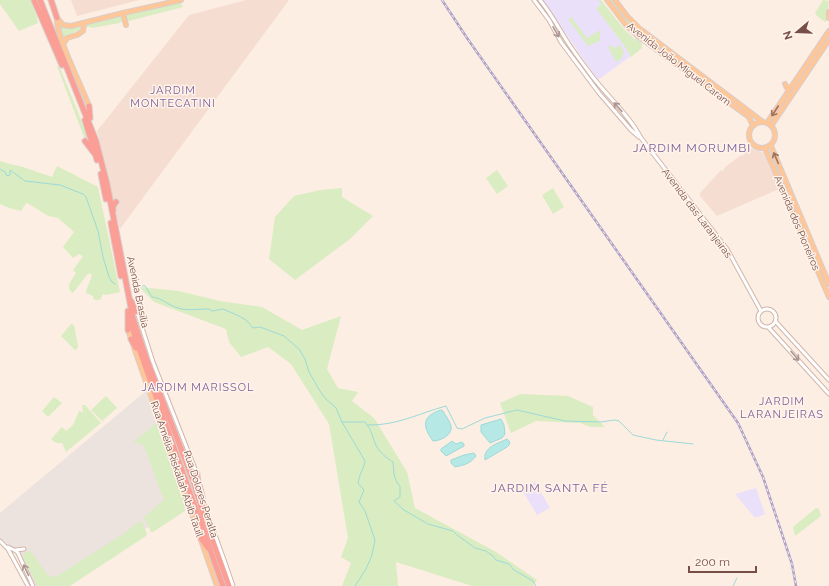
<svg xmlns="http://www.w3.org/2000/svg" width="829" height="586" viewBox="0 0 829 586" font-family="Raleway,sans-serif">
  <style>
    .residential { fill: #f5ded1 }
    .industrial { fill: #ece2de }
    .education { fill: #ebe0fa }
    .green { fill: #daecc1 }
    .water { fill: #b6e8e6; stroke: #9cdad8 }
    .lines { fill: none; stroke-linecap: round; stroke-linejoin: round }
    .stream { stroke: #9cdad8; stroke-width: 1 }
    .minor-casing { stroke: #d1b6ab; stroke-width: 5 }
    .major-casing { stroke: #d9cecb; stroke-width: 6 }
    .highway-casing { stroke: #d9cecb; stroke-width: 7 }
    .minor { stroke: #fff; stroke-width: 3 }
    .major { stroke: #ffc698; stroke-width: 4 }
    .highway { stroke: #fb9e96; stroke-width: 5 }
    .rail-casing { stroke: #aea1c7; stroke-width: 2.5 }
    .rail { stroke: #fff3ea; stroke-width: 1; stroke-dasharray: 3; stroke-linecap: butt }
    .oneway { stroke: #ad9591 }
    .oneway2 { stroke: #a0735f }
    .labels { text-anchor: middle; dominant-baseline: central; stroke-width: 3; stroke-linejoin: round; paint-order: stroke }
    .street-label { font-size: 10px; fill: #774f47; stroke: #fff3ea }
    .neighbourhood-label { font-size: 11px; letter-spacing: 1px; fill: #7d639b; stroke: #fff3ea }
    .quarter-label { font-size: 12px; letter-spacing: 1px; fill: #7d639b; stroke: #fff3ea }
  </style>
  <rect width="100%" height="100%" fill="#fdeee3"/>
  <path class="residential" d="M71,0H139L77,16Z
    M246,0H289L120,229L97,131L189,15Z
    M752,148L764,153L779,189L717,216L700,196V193L720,171L724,170L725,167L740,156L744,155L746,152Z"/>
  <path class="industrial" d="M146,391L184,505L52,586H36L17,548H13L0,538V513Z"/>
  <path class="education" d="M542,0H601L611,14L624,30L635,39L636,38L642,43V48L598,80Z
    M535,482L550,508L537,515L522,490Z
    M756,488L765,514L755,518L735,494Z"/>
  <path class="green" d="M0,0H31L37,17L38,23L19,31L0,4Z
    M535,0H538L549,14L563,38L600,88L599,90L562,41Z
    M599,0H601L624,29L634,39L636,38L642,44V48L631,57L626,48L596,8L601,5Z
    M610,0H612C623,16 636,29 652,41L651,42C635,35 619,15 610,0Z
    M823,0L829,1L827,20L825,22L817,16L815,13Z
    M180,2L183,7L129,21L126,19L125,14L146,8Z
    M120,15L122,17L123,20L120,23L92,28L90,27H86V24L96,20Z
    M571,17L587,38L600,30V41L588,46L568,19Z
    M59,26L71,28L80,27L81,29L63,38Z
    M611,45L614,49L619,45H620L624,52L622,58L617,62L615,60L608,47Z
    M57,66L60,68L80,117L89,143L84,137Z
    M0,161L6,163L23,167L52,177L57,166L98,187L120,292L106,295L103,294L100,300H95L93,298V296L86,293V291L92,276L90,273L87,275L73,293C64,288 72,280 76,273L73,270L83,256L79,254L73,258L63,247L74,232L58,218L48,216L29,204L26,203L21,211L9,208L0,204Z
    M497,170L508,186L497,194L486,178Z
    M342,188V197L373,216L350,239L295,280L269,259L275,217L294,196L321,190Z
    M553,188L564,207L553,214L542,195Z
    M139,287L179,291L220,301L262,307L302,330L341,316L327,369L338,388L358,392L352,401L374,418L407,472L415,508L496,552L537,580L533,586H472L396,562L398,586H342L351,563L341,557L348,538L329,424L291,364L268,347L241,357L229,342L226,329L154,302Z
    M71,324L74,325L78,346L77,349L75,350L61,336Z
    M520,394L568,396L593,407V415L605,427H591L580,423L536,421L511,433L500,403Z
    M106,396L117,408L102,421L91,410Z
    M54,397L62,403L48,417L42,411Z
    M82,405H85L101,423L66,452L62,443H56L51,439L62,427L66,431L73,425L79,411L83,412Z
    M156,423L186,503L185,511L153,532H151L144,517L164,500L144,446L139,443H133Z
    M816,508L819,509L821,516L795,536L793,527Z
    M140,521L142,522L147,534L146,536L70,586H37L23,556L26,552L31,551L48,576L53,577L57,576L122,535Z"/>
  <path class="water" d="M441,410L443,411C445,415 450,421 451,426C453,435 440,441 433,441C422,426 422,416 441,410Z
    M501,419L504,425L505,434L502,438L490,443L481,432V425Z
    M507,439L510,442L509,445L507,447L485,460C483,447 497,444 507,439Z
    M452,441L456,444L462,442L464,444V446L446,456L441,451V449Z
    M474,453L476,456C470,464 464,465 455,467L451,463V460L464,455Z"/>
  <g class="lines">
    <path class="stream" d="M0,169L5,172L7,176L10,175V170L25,181L60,185L83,194L86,197L98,231L103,257L109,277L112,282L115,284
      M132,285L145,286L152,297C163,298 167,305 178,308C187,311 199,309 209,309L212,311L223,309L239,316L246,320L253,328L260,327L284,336L299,349L305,359L309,372L320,391L325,398L336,408L342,422H365C371,429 372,435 375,443C378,451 386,458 393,462C394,471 393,479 400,486V497L394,501L404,510L428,524L453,531L457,535L475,548L486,551L493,556L496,560L509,564L514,570L533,581L536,586
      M342,422L365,461C364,469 359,474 358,483L364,490L359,502L365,511L375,540L372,555L366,569L355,586
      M368,425C396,426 420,413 446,406L457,428L462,429L485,418L517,410L565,421L601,422L615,420L619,421L633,435L656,440L693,444
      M663,440L667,432
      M733,586L737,578"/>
    <g class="minor-casing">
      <path id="minor" d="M534,0L549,20L561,42L599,93L631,130L639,137
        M540,0C550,12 557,25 565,38C573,51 583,64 592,76C608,97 629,115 641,138L727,249L761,311
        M758 318a9 9 0 1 1 18 0a9 9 0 1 1-18 0Z
        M137,312L153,362L197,474L203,497
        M776,322L829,380
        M769,328L829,394
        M204,503C213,531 224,558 233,586
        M0,541L8,549L28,586
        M8,547L16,551L18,553L33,586
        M15,550L24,549"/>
    </g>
    <g class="major-casing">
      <path id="major" d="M607,0L626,25L638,36L749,117L753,126
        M615,0L627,16L640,29L763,122
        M829,12V18
        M123,13L126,25
        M57,18L63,25L71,26L123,13L181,0
        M57,19C56,36 82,87 89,106
        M63,44L67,38L77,35L83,31L84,23
        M785,84L787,88L791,87
        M749 135a13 13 0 1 1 26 0a13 13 0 1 1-26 0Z
        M767,123L829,31
        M771,126L829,40
        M771,146L829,284
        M765,148L829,297
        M128,330L217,586"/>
    </g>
    <g class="highway-casing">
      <path id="highway" d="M34,0L62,65
        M40,0L96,141L107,184L133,318L147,360L193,480L204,517L229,586
        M51,0L57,18
        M89,106L90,118
        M85,120L97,160
        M85,141L94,153
        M101,174L106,199
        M113,211V206L116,202
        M111,223L121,276
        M131,301L137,312
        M131,323L137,343L223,586
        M128,330V311
        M131,339L136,348
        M193,480L197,479V474
        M202,497L203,506
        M200,537L208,548"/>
    </g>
    <use href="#minor" class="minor"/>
    <use href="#major" class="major"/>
    <use href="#highway" class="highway"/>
    <g class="rail-casing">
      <path id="rail" d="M442,0L467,38L738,423L763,477L792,564L796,586"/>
    </g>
    <use href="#rail" class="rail"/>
  </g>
  <defs><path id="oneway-shaft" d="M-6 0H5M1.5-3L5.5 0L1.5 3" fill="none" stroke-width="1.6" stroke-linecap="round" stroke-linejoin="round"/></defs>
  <g class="oneway">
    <use href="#oneway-shaft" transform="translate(556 32) rotate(60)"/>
    <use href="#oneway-shaft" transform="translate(618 107) rotate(-132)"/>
    <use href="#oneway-shaft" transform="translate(795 356) rotate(49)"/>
    <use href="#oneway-shaft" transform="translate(26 570) rotate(-115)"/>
  </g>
  <g class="oneway2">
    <use href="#oneway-shaft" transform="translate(775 111) rotate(123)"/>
    <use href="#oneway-shaft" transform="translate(776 158) rotate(-113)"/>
  </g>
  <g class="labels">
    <g class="street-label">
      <text transform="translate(679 64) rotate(38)">Avenida João Miguel Caram</text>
      <text transform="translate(697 213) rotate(53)">Avenida das Laranjeiras</text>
      <text transform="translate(797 223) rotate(67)">Avenida dos Pioneiros</text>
      <text transform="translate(138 292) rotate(78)">Avenida Brasília</text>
      <text transform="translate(177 469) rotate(71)">Rua Amélia Riskallah Abib Tauil</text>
      <text transform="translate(201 494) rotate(72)">Rua Dolores Peralta</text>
    </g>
    <g class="neighbourhood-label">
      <text x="173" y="90">JARDIM<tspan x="173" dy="13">MONTECATINI</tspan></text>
      <text x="198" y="387">JARDIM MARISSOL</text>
      <text x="782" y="401">JARDIM<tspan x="782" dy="13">LARANJEIRAS</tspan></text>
    </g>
    <g class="quarter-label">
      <text x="692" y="148">JARDIM MORUMBI</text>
      <text x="550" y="488">JARDIM SANTA FÉ</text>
    </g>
  </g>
  <g transform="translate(797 32) rotate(251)" stroke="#fff3ea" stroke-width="3" paint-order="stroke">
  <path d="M0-3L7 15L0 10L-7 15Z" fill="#774f47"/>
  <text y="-6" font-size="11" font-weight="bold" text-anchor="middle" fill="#774f47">N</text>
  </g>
  <path d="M689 566v6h67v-6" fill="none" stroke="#774f47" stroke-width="2"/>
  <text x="695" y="566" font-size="12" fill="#774f47" stroke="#fff3ea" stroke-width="3" paint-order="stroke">200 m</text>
</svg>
